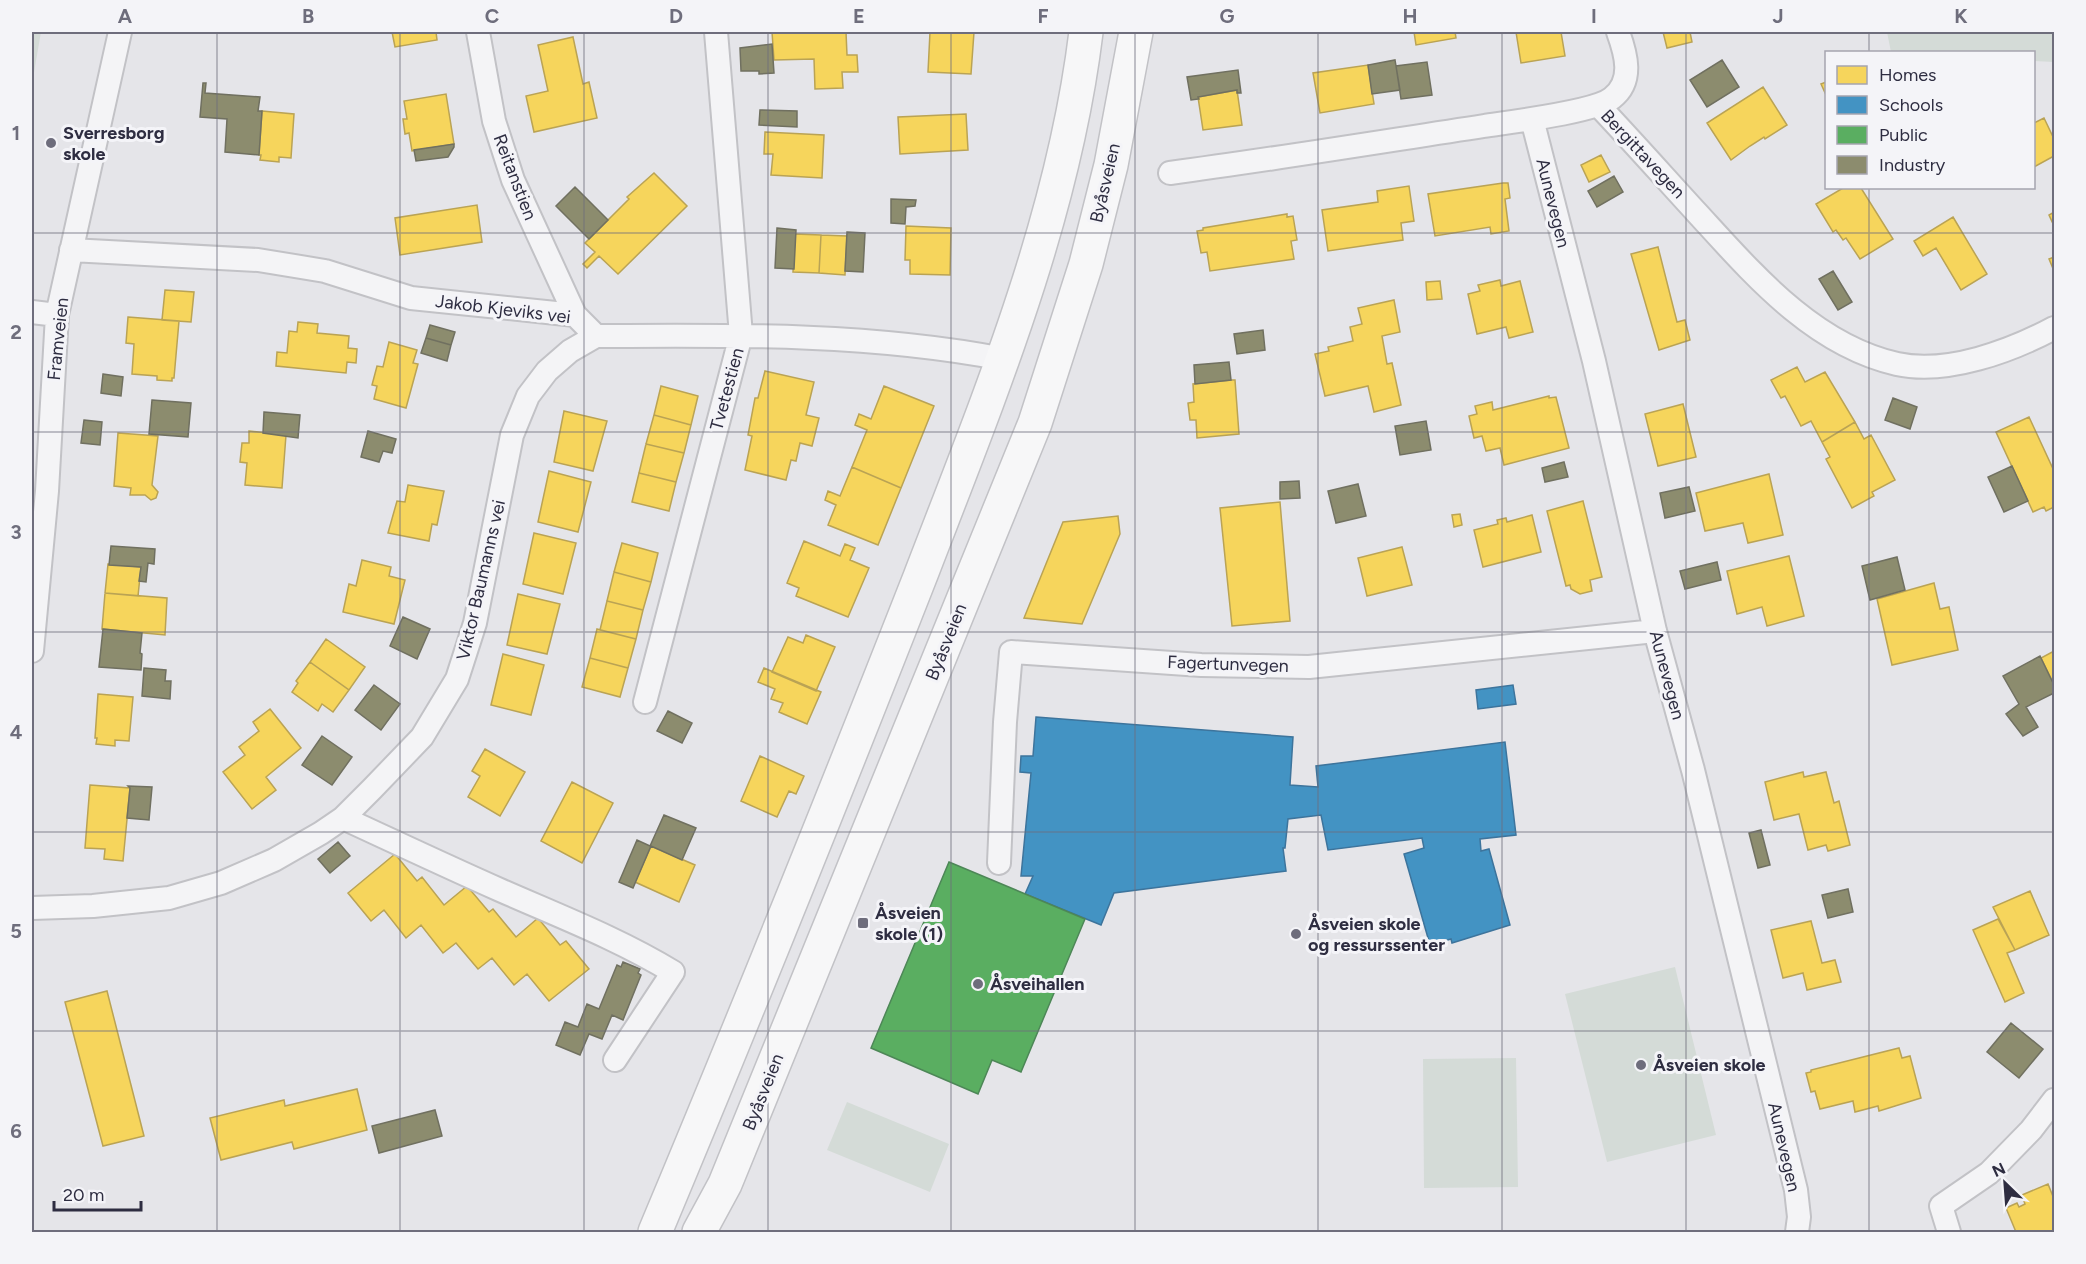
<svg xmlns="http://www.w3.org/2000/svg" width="2086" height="1264" viewBox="0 0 2086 1264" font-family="Figtree,sans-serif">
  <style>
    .green { fill: #d4dbd7 }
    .homes { fill: #f6d55c; stroke: #baa354; stroke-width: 1.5 }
    .schools { fill: #4393c3; stroke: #3d749c; stroke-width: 1.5 }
    .public { fill: #5aae61; stroke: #4d8757; stroke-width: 1.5 }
    .industry { fill: #8c8c6e; stroke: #707060; stroke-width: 1.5 }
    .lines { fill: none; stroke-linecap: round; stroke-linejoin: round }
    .street-casing { stroke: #c2c2c6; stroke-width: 26 }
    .secondary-casing { stroke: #c2c2c6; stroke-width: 36 }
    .street { stroke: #f4f4f6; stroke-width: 22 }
    .secondary { stroke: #f7f7f8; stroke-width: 33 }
    .grid { fill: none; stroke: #6e6d7c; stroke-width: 1.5; stroke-opacity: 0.55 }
    .poi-dot { fill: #6e6d7c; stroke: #f4f4f8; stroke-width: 2 }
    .labels { text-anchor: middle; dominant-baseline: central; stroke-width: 6; stroke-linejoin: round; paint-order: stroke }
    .poi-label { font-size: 18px; font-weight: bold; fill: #2e2d41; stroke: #f4f4f8; text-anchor: start }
    .street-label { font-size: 18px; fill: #2e2d41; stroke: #f4f4f8 }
    .neatline { fill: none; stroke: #6e6d7c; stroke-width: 2 }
    .grid-label { font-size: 20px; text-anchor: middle; font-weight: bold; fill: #6e6d7c }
  </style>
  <rect width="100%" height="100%" fill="#e5e5e9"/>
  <path class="green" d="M32,32H41L32,84Z
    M1887,32H2054V62L2034,61V52H1891Z
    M1675,967L1716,1135L1607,1162L1565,994Z
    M1516,1058L1518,1187L1424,1188L1423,1059Z
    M847,1102L949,1144L930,1192L827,1150Z"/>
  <path class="homes" d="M392,32H436L437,40L395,47Z
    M772,32H846L847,55H857L858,72H842L843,88L815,89L814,59L774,60Z
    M930,32H974L971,74L928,72Z
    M1414,32H1455L1456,38L1416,45Z
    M1516,32H1561L1565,56L1521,63Z
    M1663,32H1690L1692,42L1667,48Z
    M573,37L583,84L589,82L597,118L534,132L526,96L548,91L538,45Z
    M1368,65L1374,104L1320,113L1313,73Z
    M1826,82V95L1821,84Z
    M1763,87L1787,125L1765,139L1764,137L1750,146L1731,160L1707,123Z
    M1237,90L1242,125L1203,130L1198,97Z
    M446,94L454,144L412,151L409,133L405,134L403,119H407L404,101Z
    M262,111L294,114L291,158L279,157V162L260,160L261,155H259Z
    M966,114L968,150L900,154L898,117Z
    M2044,118L2054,139V156L2034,167V123Z
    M765,132L824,135L822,178L771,175L773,154H764Z
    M1601,155L1610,172L1589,182L1581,165Z
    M654,173L687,206L618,274L599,256L587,268L583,264L595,252L585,243L629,199L627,197Z
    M1503,183H1508L1510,198L1505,199L1509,231L1491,234L1490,227L1435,236L1428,194Z
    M1409,186L1414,221L1401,223L1403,240L1328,251L1322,210L1378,202L1377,191Z
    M1843,188H1861L1893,239L1860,259L1846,238L1843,240L1836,230L1833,232L1816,204Z
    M477,205L482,242L400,255L395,218Z
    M2054,212V226L2049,215Z
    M1287,214V217L1293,216L1297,240L1291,241L1294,259L1210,271L1207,252L1201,253L1197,231L1203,230V228Z
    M1953,217L1987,274L1961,290L1936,248L1923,256L1914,241Z
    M906,226L951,228L950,275L910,274V260H905Z
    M795,234L821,235L819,273L793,272Z
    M821,235L847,236L845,275L819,273Z
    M1658,247L1677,322L1685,320L1690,340L1659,350L1631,254Z
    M2054,257V271L2049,259Z
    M1500,280L1501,286L1520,281L1533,332L1509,338L1506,327L1477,334L1468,294L1480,291L1478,285Z
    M1440,281L1442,299L1427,300L1426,282Z
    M165,290L194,292L191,322L162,320Z
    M1394,300L1400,332L1382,336L1387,364L1392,363L1401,405L1374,412L1368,386L1325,396L1315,354L1329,351L1328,347L1353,341L1350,327L1362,324L1358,308Z
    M128,317L179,321L174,378H172V381L157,380V376L132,374L134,344L126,343Z
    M298,322L318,324L317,333L349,336L348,348L357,349L356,363L347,362L346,373L276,366L277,352L287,353L289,331L297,332Z
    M389,342L417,350L413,363L418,364L406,408L374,399L377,386L372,385L377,366L383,367Z
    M1797,367L1805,382L1825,372L1855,422L1822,442L1811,421L1801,426L1785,396L1781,398L1771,380Z
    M765,371L814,382L806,415L819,418L812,446L800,443L796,461L791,460L786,480L745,470L752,436L748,435L755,398H758Z
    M1231,380H1235L1239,434L1197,438L1196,420H1190L1188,403L1194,402L1193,384Z
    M661,386L698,396L691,425L654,415Z
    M884,386L934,406L901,488L852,467L867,430L855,425L859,414L871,419Z
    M1549,396V398L1556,397L1569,448L1504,465L1500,448L1486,451L1482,436L1474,438L1469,416L1477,414L1475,406L1492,402L1493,410Z
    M1683,404L1696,457L1658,466L1645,414Z
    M564,411L607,421L593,471L554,462Z
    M654,415L691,425L684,453L646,444Z
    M2029,417L2054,471V507L2046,511L2044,507L2033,512L1996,432Z
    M1855,422L1864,439L1871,435L1895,480L1872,492L1874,496L1852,508L1826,459L1830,457L1822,442Z
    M249,431L286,435L282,488L245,485L247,463L240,462L242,443H249Z
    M118,433L158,436L152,485L158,492L156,498L151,500L145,495H130L131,488L114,486Z
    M646,444L684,453L676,482L639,473Z
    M852,467L901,488L878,545L828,525L836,505L825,500L828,491L840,496Z
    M549,471L591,482L578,532L538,522Z
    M639,473L676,482L669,511L632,502Z
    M1769,474L1783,535L1748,543L1743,523L1705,531L1696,493Z
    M408,485L444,491L437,525L432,524L429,541L388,533L397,501L405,502Z
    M1583,501L1602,577L1590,580L1592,591L1580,594L1571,589L1570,585L1566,586L1547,511Z
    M1280,502L1290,621L1232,626L1220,508Z
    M1460,514L1462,525L1454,527L1452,515Z
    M1532,515L1541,552L1483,567L1474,530L1498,524L1497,520L1506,518L1507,522Z
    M1118,516L1120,534L1082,624L1024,618L1063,522Z
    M534,533L576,543L563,594L523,584Z
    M804,541L840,556L845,544L855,548L850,560L869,568L848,617L796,596L799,588L787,583Z
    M622,543L658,553L651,582L614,572Z
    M1402,547L1412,585L1367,596L1358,558Z
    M1789,556L1804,616L1767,626L1762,607L1737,614L1727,571Z
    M362,560L391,567L389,576L405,580L394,624L343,612L349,584L356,586Z
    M108,564L141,567L138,596L105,593Z
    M614,572L651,582L643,610L607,601Z
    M1934,583L1940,609L1949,607L1958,650L1892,665L1877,599Z
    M105,593L167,598L165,635L102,629Z
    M518,594L560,604L547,654L507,645Z
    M607,601L643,610L636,639L600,630Z
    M597,629L636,639L628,668L590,658Z
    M806,635L835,647L816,691L772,672L788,637L803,643Z
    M326,639L365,667L349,690L310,662Z
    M2054,651V685L2041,658Z
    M503,654L544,665L531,715L491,705Z
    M590,658L628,668L620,697L582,687Z
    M310,662L349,690L333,712L322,704L318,711L292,692L298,683L296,681Z
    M764,668L821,692L807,724L779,712L783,703L771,699L775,689L758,682Z
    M98,694L133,697L129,741L115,740V746L96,744L97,738H95Z
    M270,709L301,748L266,777L276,790L252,809L223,772L245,755L239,747L259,731L253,722Z
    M485,749L525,772L500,816L468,797L480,776L472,771Z
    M760,756L804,776L796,794L789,791L777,817L741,801Z
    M1803,772L1804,777L1826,772L1834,803L1839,801L1850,845L1828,851L1826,845L1808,850L1799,814L1774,820L1765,782Z
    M572,782L613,803L582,863L541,841Z
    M90,785L130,788L123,861L104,859L105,849L85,848Z
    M651,846L695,865L679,902L635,882Z
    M395,854L417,881L422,877L444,905L467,886L489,912L493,909L516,937L538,918L560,945L566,941L589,969L549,1001L527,974L514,985L492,958L478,969L456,943L443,953L421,925L406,938L384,910L371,921L348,893Z
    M2030,891L2049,935L2015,950L1993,907Z
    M1998,919L2015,950L2007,953L2024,993L2005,1002L1973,930Z
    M1811,921L1822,963L1835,960L1841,982L1807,990L1803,973L1783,978L1771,930Z
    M107,991L144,1136L103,1146L65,1002Z
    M1899,1048L1902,1058L1910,1056L1921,1098L1879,1111L1878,1106L1855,1112L1853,1101L1820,1109L1815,1091L1811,1092L1806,1073L1811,1072V1070Z
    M357,1089L367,1130L294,1149L292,1142L221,1160L210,1118L284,1100L285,1106Z
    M2048,1184L2054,1199V1232H2016L2006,1208L2017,1203L2019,1207L2025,1204L2022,1195Z"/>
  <path class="schools" d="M1513,685L1516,704L1478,709L1476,690Z
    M1036,717L1293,737L1290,785L1318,787L1316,766L1505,742L1516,835L1480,839L1481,851L1489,849L1510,925L1452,943L1451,939L1430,945L1404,854L1424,848L1422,838L1328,850L1321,815L1288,819L1285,848H1283L1286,871L1114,893L1101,925L1025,894L1033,876H1021L1031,773L1020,772L1021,756H1033Z"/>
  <path class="public" d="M949,862L1085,919L1021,1072L992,1060L978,1094L871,1048Z"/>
  <path class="industry" d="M772,44L774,73L759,74V71H741L740,48Z
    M1395,60L1400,90L1372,94L1368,65Z
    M1722,60L1739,87L1707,107L1690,80Z
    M1427,62L1432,95L1401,99L1396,66Z
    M1238,70L1241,93H1237V90L1198,97L1199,99L1191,100L1187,77Z
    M203,83H206L205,93L260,97L258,111H262L259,155L225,152L227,119L200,117Z
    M760,110L797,111V127L759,125Z
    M454,144V147L448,157L416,161L414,150Z
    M1614,176L1623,192L1597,207L1588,191Z
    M575,187L608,220L589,239L556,206Z
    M891,199L916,200L915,206L906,207L905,224L891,223Z
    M777,228L796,230L794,269L775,268Z
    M847,232L865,233L863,272L845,271Z
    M1833,271L1852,302L1838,310L1819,279Z
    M430,325L455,332L451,345L426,338Z
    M1263,330L1265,350L1237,354L1234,334Z
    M426,338L451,345L447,361L421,353Z
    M1229,362L1231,380L1195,384L1194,365Z
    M103,374L123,377L121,396L101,393Z
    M1893,398L1917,407L1910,429L1885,420Z
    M152,400L191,403L188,437L149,434Z
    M264,412L300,415L298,438L263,433Z
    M84,420L102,422L100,445L81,443Z
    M1426,421L1431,450L1400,455L1395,426Z
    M368,431L396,439L392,453L383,451L379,462L361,457Z
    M1564,462L1568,477L1545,482L1542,468Z
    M2012,466L2028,501L2004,512L1988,477Z
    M1299,481L1300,498L1280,499V482Z
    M1358,484L1366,516L1336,523L1328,491Z
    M1689,487L1695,511L1665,518L1660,493Z
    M111,546L155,549L154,564L148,563L146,582L139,581L141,567L109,565Z
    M1897,557L1905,590L1870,600L1862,566Z
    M1717,562L1721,580L1685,589L1680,571Z
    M403,617L430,629L417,659L390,646Z
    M103,629L142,633L140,653L142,654L141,670L99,667Z
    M2040,656L2054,685V693L2026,707L2038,727L2023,736L2006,714L2019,704L2003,676Z
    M144,668L166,670L165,681H171L170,699L142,696Z
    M374,685L400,704L381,730L355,710Z
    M668,711L692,723L682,743L657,731Z
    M322,736L352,757L332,785L302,765Z
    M128,786L152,787L149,820L127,818L130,788Z
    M664,815L696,828L682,860L651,846L633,888L619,882L637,840L650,846Z
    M1761,830L1770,865L1758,868L1749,833Z
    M338,842L350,856L330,873L318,859Z
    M1848,889L1853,912L1828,918L1822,895Z
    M623,962L640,969L638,973L641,975L623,1020L612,1015L602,1039L589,1034L580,1055L556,1045L565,1022L578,1027L587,1004L599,1009L617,965L621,967Z
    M2011,1023L2043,1049L2019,1078L1987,1052Z
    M435,1110L442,1136L379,1153L372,1126Z"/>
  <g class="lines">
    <g class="street-casing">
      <path id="street" d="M478,32L494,121L513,180L575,315
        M1599,106C1632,141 1664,177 1697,213C1753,274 1813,345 1897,364C1947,375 2011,351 2054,328
        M1532,119L1594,361L1655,631L1693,770L1796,1190L1799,1217L1797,1232
        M1170,173C1275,159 1379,142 1484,126C1510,122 1595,112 1612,98C1634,81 1626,54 1618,32
        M71,250L258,260L325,271L411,298L575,315L596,336C732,335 870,333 1004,359
        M32,312L57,315
        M32,651L47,491L57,315L120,32
        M645,702L741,335L716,32
        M343,818C395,842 448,867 500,890C559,916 619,939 673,972L615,1060
        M999,863L1005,722L1011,652L1201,665L1309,667L1655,631
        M32,908L93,906L169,898L221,883L274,860L321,833L343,818L372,789L422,737L457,679L475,623L512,435L528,396L547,371L570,351L596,336
        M1949,1232L1941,1206L1989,1173L2031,1130L2054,1100"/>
    </g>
    <g class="secondary-casing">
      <path id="secondary" d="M655,1232C746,1015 834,796 920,577C988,400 1063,221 1086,32
        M699,1232L725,1184L1035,423L1086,264L1111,165L1136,32"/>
    </g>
    <use href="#street" class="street"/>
    <use href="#secondary" class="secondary"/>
  </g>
  <path class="grid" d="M217,32V1232M400,32V1232M584,32V1232M768,32V1232M951,32V1232M1135,32V1232M1318,32V1232M1502,32V1232M1686,32V1232M1869,32V52M1869,188V1232M32,233H2054M32,432H2054M32,632H2054M32,832H2054M32,1031H2054"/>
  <g class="poi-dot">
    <circle cx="51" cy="143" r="6"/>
    <rect x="857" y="917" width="12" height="12" rx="3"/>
    <circle cx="1296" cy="934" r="6"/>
    <circle cx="978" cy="984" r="6"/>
    <circle cx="1641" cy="1065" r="6"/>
  </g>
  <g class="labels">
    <g class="poi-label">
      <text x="63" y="133">Sverresborg<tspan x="63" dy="21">skole</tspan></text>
      <text x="875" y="913">Åsveien<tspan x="875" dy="21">skole (1)</tspan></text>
      <text x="1308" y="924">Åsveien skole<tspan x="1308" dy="21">og ressurssenter</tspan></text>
      <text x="990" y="984">Åsveihallen</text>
      <text x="1653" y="1065">Åsveien skole</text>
    </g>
    <g class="street-label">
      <text transform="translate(1643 154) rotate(47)">Bergittavegen</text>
      <text transform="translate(515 177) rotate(69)">Reitanstien</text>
      <text transform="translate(1105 183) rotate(-77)">Byåsveien</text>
      <text transform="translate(1553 203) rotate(76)">Aunevegen</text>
      <text transform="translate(503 309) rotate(7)">Jakob Kjeviks vei</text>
      <text transform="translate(58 339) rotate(-84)">Framveien</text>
      <text transform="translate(727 389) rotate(-75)">Tvetestien</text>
      <text transform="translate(481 580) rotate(-77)">Viktor Baumanns vei</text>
      <text transform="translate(946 642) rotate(-68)">Byåsveien</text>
      <text transform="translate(1228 664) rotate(2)">Fagertunvegen</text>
      <text transform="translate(1667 675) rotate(75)">Aunevegen</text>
      <text transform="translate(763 1092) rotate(-68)">Byåsveien</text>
      <text transform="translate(1784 1147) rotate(77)">Aunevegen</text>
    </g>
  </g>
  <rect width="2086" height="1264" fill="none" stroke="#f4f4f8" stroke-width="66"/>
  <rect x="1825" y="51" width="210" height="138" fill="#f4f4f8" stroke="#a5a4af" stroke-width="1.5"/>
  <rect x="1837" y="66" width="30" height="18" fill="#f6d55c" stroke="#a5a4af" stroke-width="1.5"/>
  <text x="1879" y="81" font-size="18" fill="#2e2d41">Homes</text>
  <rect x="1837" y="96" width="30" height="18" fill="#4393c3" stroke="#a5a4af" stroke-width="1.5"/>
  <text x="1879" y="111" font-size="18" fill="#2e2d41">Schools</text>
  <rect x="1837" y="126" width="30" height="18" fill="#5aae61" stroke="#a5a4af" stroke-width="1.5"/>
  <text x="1879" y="141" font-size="18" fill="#2e2d41">Public</text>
  <rect x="1837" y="156" width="30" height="18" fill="#8c8c6e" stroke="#a5a4af" stroke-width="1.5"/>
  <text x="1879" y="171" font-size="18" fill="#2e2d41">Industry</text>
  <g transform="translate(2005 1183) rotate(335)" stroke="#f4f4f8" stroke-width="4.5" paint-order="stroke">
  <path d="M0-4.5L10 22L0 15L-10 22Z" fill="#2e2d41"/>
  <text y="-9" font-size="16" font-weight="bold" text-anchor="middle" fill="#2e2d41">N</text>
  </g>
  <path d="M54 1201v9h87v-9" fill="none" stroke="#2e2d41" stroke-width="3"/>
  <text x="63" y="1201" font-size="18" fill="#2e2d41" stroke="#f4f4f8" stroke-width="4.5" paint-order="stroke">20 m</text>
  <rect x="33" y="33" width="2020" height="1198" class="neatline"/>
  <g class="grid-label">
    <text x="125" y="23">A</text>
    <text x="308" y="23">B</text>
    <text x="492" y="23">C</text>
    <text x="676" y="23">D</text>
    <text x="859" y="23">E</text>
    <text x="1043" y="23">F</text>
    <text x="1227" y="23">G</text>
    <text x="1410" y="23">H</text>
    <text x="1594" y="23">I</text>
    <text x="1778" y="23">J</text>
    <text x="1961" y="23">K</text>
    <text x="16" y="140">1</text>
    <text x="16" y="339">2</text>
    <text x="16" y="539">3</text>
    <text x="16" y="739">4</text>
    <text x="16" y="938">5</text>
    <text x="16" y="1138">6</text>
  </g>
</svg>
